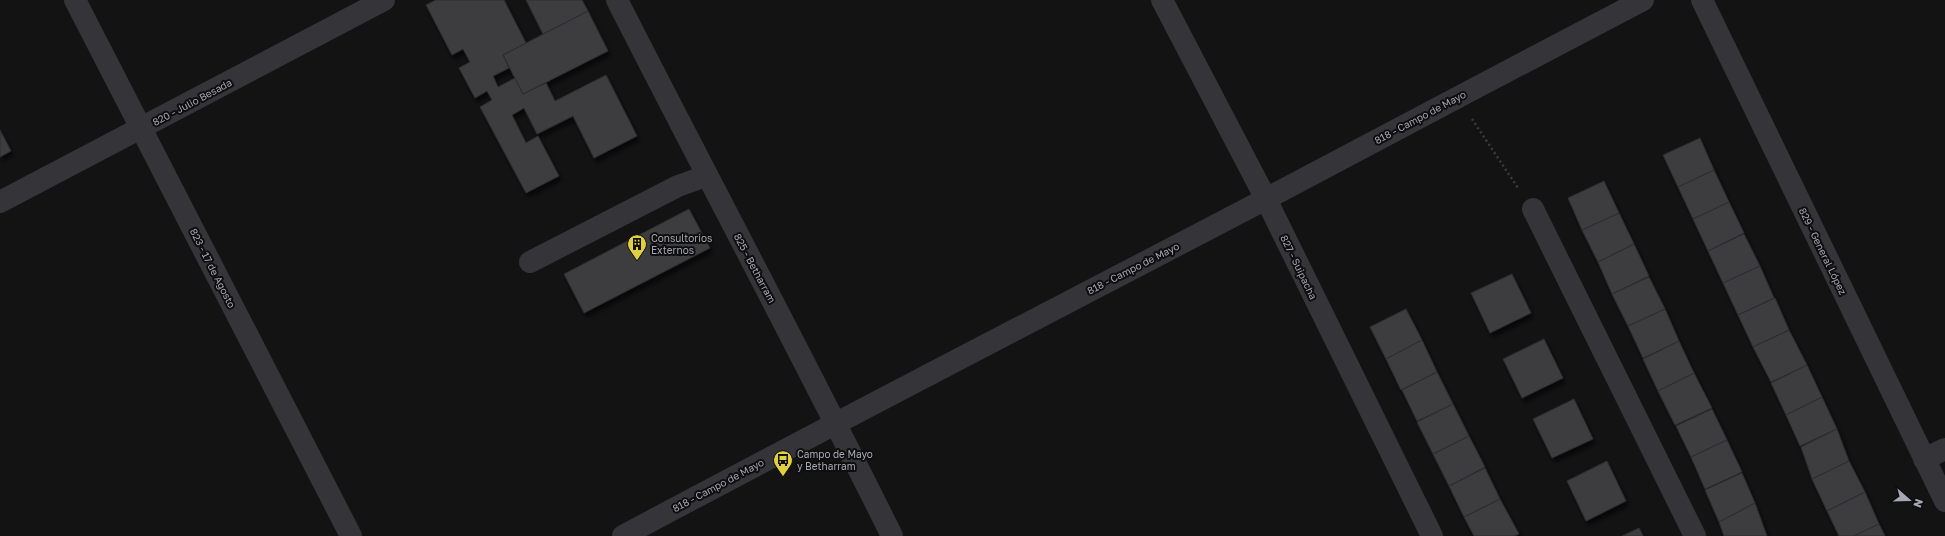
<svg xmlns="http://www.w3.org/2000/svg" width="1945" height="536" viewBox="0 0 1945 536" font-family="'Golos Text',sans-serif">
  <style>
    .building { fill: #3e3d41; stroke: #2e2d30; filter: url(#shadow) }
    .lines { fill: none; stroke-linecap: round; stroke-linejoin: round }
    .path { stroke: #3a3b40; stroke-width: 2.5; stroke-dasharray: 2 3; stroke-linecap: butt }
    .minor { stroke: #353439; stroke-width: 22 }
    .labels { text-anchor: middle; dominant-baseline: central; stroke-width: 4; stroke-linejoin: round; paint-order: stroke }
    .street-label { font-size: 10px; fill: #a6a7b4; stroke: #0e0e0f }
    .poi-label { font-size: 10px; fill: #a6a7b4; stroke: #0e0e0f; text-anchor: start }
  </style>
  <defs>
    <filter id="shadow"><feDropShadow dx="2.5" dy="4.5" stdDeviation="2" flood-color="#0009"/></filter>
  </defs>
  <rect width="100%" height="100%" fill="#131314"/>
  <path class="building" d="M436,0H504L526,43L503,55L509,68L493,76L498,87L515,78L523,94L546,83L555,101L606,75L637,136L594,158L573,116L537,134L524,108L512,115L526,143L538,136L559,176L526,193L480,107L492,100L487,91L475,98L459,68L470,62L463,49L452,55L426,5Z
    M526,0H582L588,11L543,34Z
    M588,11L608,51L523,94L503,55Z
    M0,130L11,151L0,157Z
    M1700,138L1714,170L1678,187L1663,155Z
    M1714,170L1729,202L1693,219L1678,187Z
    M1604,181L1619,213L1582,230L1568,198Z
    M1729,202L1744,233L1708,251L1693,219Z
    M689,209L710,248L584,313L564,274Z
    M1619,213L1634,244L1598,262L1582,230Z
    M1744,234L1760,266L1723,283L1708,251Z
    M1634,244L1649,276L1612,294L1598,262Z
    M1760,266L1774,298L1738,315L1723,283Z
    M1512,274L1531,313L1490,333L1471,293Z
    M1649,277L1665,309L1628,326L1612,294Z
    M1775,298L1789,330L1753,347L1738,315Z
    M1406,309L1422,340L1386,359L1370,327Z
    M1665,309L1679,341L1643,358L1628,326Z
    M1789,330L1807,365L1771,382L1753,347Z
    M1544,339L1563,378L1522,398L1503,359Z
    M1422,340L1437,372L1401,390L1386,359Z
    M1679,341L1694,373L1658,391L1643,359Z
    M1807,365L1822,397L1786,415L1771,383Z
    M1437,372L1453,404L1417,421L1402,390Z
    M1694,373L1712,408L1675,425L1658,391Z
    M1822,397L1837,429L1800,446L1786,415Z
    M1574,399L1593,439L1552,458L1533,419Z
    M1453,404L1469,436L1433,454L1417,422Z
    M1712,409L1727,440L1691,457L1676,426Z
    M1837,429L1849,461L1812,479L1801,447Z
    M1469,436L1485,467L1449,486L1433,454Z
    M1727,440L1742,472L1705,489L1691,457Z
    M1607,461L1626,501L1586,521L1567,481Z
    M1849,461L1865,492L1827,511L1812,479Z
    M1485,468L1500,499L1464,517L1449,486Z
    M1742,473L1755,503L1719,522L1705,490Z
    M1865,492L1879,524L1854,536H1839L1827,511Z
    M1500,499L1519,534L1514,536H1474L1464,517Z
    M1755,503L1767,536H1724L1719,522Z
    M1879,524L1885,536H1854Z
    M1639,528L1643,536H1622Z"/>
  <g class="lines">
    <path class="path" d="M1472,119L1518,188"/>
    <path class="minor" d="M75,0L351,536
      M617,0C708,179 803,356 892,536
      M1162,0L1266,199L1432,536
      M1702,0L1945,501
      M0,202L384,0
      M1533,209L1695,536
      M530,262L678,186L706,176
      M1924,459L1945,449
      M623,536C836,422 1050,312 1264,200C1391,133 1516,66 1643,0"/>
  </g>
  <defs>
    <g id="building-pin" transform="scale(1)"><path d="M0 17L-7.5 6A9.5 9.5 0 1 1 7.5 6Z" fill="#e1d03e" stroke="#0e0e0f"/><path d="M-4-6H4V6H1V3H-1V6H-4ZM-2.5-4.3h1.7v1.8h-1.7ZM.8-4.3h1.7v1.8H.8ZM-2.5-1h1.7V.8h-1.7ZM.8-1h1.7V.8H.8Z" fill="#111"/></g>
    <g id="bus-pin" transform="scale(1)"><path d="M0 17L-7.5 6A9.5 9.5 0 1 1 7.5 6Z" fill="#e1d03e" stroke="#0e0e0f"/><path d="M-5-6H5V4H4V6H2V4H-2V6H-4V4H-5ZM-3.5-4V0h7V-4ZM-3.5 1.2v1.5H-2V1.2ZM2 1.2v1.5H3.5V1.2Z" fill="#111"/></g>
  </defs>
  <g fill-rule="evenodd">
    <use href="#building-pin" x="637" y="244"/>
    <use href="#bus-pin" x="783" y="460"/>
  </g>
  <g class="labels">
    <g class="street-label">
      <text transform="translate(192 102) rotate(-28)">820 - Julio Besada</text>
      <text transform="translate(1420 117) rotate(-28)">818 - Campo de Mayo</text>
      <text transform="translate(1823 251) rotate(64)">829 - General López</text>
      <text transform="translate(1299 267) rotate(64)">827 - Suipacha</text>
      <text transform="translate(213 268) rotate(63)">823 - 17 de Agosto</text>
      <text transform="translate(755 268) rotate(62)">825 - Betharram</text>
      <text transform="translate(1133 268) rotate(-27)">818 - Campo de Mayo</text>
      <text transform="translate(718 485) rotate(-28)">818 - Campo de Mayo</text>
    </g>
    <g class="poi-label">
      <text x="651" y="238">Consultorios<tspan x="651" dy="12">Externos</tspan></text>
      <text x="797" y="454">Campo de Mayo<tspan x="797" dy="12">y Betharram</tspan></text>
    </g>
  </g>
  <g transform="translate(1909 500) rotate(110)" stroke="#0e0e0f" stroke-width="3" paint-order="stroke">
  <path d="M0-3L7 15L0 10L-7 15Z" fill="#a6a7b4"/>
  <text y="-6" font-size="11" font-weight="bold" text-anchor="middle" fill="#a6a7b4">N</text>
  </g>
</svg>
